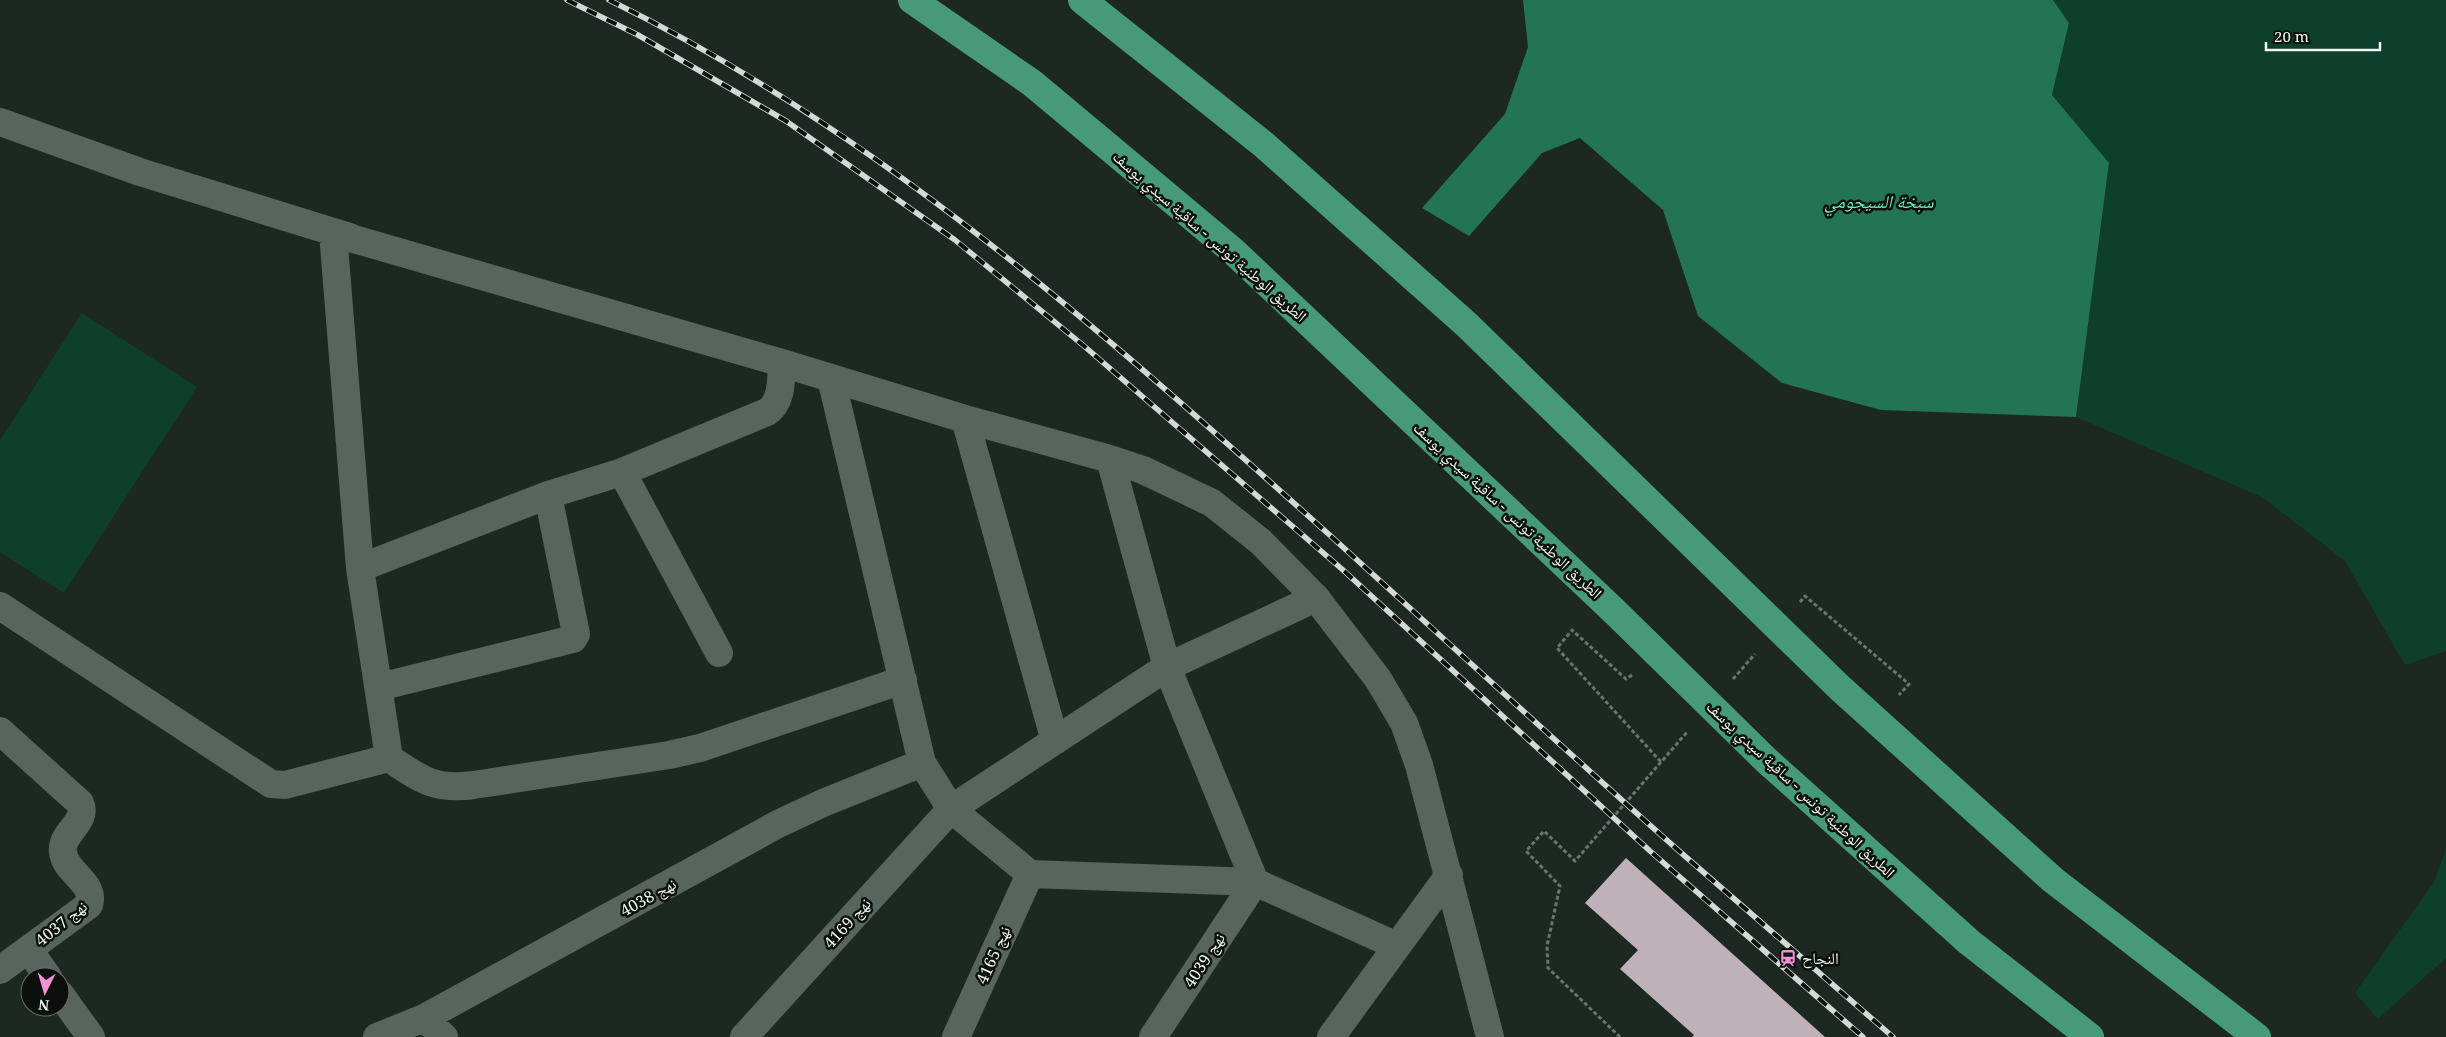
<svg xmlns="http://www.w3.org/2000/svg" width="2446" height="1037" viewBox="0 0 2446 1037" font-family="'Noto Serif','Noto Naskh Arabic',serif">
  <style>
    .green { fill: #0e3e2c }
    .water { fill: #237356 }
    .building { fill: #beb1b9 }
    .lines { fill: none; stroke-linecap: round; stroke-linejoin: round }
    .path { stroke: #6b7470; stroke-width: 3; stroke-dasharray: 4 2.5; stroke-linecap: butt }
    .minor { stroke: #58645e; stroke-width: 28 }
    .trunk { stroke: #469979; stroke-width: 28 }
    .rail-casing { stroke: #d2d9d6; stroke-width: 5.5 }
    .rail { stroke: #0b100d; stroke-width: 4; stroke-dasharray: 11; stroke-linecap: butt }
    .labels { text-anchor: middle; dominant-baseline: central; stroke-width: 5; stroke-linejoin: round; paint-order: stroke }
    .street-label { font-size: 16px; fill: #eff6f3; stroke: #0b100d }
    .poi-label { font-size: 16px; fill: #eff6f3; stroke: #0b100d; text-anchor: start }
    .water-label { font-size: 18px; font-style: italic; fill: #63eeb8; stroke: #0b100d }
  </style>
  <rect width="100%" height="100%" fill="#1d2823"/>
  <path class="green" d="M2053,0H2446V651L2405,665L2345,561L2262,497L2076,417L2109,163L2052,95L2069,23Z
    M82,313L197,387L64,593L0,552V440Z
    M2446,849V958L2378,1019L2355,993L2434,882Z"/>
  <path class="water" d="M1523,0H2053L2069,23L2052,95L2109,163L2076,417L1881,410L1782,383L1698,316L1663,210L1580,138L1542,153L1469,236L1422,208L1505,114L1528,47Z"/>
  <path class="building" d="M1626,858L1825,1037H1692L1694,1035L1620,969L1638,950L1585,903Z"/>
  <g class="lines">
    <path class="path" d="M1800,602L1805,596L1909,684L1899,695
      M1632,675L1626,679L1572,630L1557,648L1661,762
      M1733,679L1755,654
      M1620,1037L1548,968L1547,946L1560,886L1526,851L1544,831L1575,861L1688,731"/>
    <path class="minor" d="M0,122L140,172L350,237
      M831,378L922,763L951,809L1030,874L1255,882L1397,946
      M965,419L1055,741
      M1110,459L1167,667L1255,882L1153,1037
      M622,472L719,653
      M360,568L548,495L622,472L767,412C782,402 781,381 782,363
      M0,606L271,784L285,785L389,758L360,568L333,233L354,239L782,363L965,419L1110,459L1143,470L1212,503L1261,542L1316,598L1378,679L1404,723L1419,765L1490,1037
      M379,687L573,639L576,634L548,495
      M0,731L80,803C89,822 60,833 63,852C65,873 96,882 89,905L0,970
      M389,758C421,780 435,790 474,785L669,755L700,748L903,680
      M29,950L48,977
      M60,994L91,1037
      M424,1018L444,1037
      M377,1037L424,1018L778,824L823,803L922,763
      M744,1037L951,809L1167,667L1316,598
      M956,1037L1030,874
      M1331,1037L1449,875"/>
    <path class="trunk" d="M912,0L1032,83L1233,251L1614,611L1766,760L1969,942L2090,1037
      M1082,0L1263,144L1466,324L1840,688L2053,880L2257,1037"/>
    <g class="rail-casing">
      <path id="rail" d="M567,0L638,35L786,121L955,240L1084,346L1343,570L1650,851L1863,1037
        M609,0C882,133 1110,338 1334,539C1443,638 1551,737 1661,835C1738,903 1816,970 1893,1037"/>
    </g>
    <use href="#rail" class="rail"/>
  </g>
  <defs>
    <g id="station-bare" transform="scale(1.35)"><path d="M-3-6H3Q5-6 5-4V2Q5 4 3 4L4.5 6H3L1.5 4h-3L-3 6H-4.5L-3 4Q-5 4-5 2V-4Q-5-6-3-6ZM-3.5-4v3h7v-3ZM-3.5 1v1.5H-2V1ZM2 1v1.5H3.5V1Z" fill="#f291d6" stroke="#0b100d" stroke-width="2.5" paint-order="stroke"/></g>
  </defs>
  <g fill-rule="evenodd">
    <use href="#station-bare" x="1788" y="958"/>
  </g>
  <g class="labels">
    <g class="street-label">
      <text transform="translate(1210 236) rotate(41)">الطريق الوطنية تونس - ساقية سيدي يوسف</text>
      <text transform="translate(1508 510) rotate(43)">الطريق الوطنية تونس - ساقية سيدي يوسف</text>
      <text transform="translate(1801 789) rotate(43)">الطريق الوطنية تونس - ساقية سيدي يوسف</text>
      <text transform="translate(648 897) rotate(-29)">نهج 4038</text>
      <text transform="translate(61 923) rotate(-39)">نهج 4037</text>
      <text transform="translate(847 923) rotate(-48)">نهج 4169</text>
      <text transform="translate(993 955) rotate(-66)">نهج 4165</text>
      <text transform="translate(1204 960) rotate(-57)">نهج 4039</text>
    </g>
    <g class="poi-label">
      <text x="1802" y="958">النجاح</text>
    </g>
    <g class="water-label">
      <text x="1879" y="201">سبخة السيجومي</text>
    </g>
  </g>
  <g transform="translate(45 992) rotate(185)"><circle r="24" fill="#0b100d" stroke="#666c69"/>
  <path d="M0-4L9 19L0 12L-9 19Z" fill="#f291d6"/>
  <text y="-8" font-size="14" font-weight="bold" text-anchor="middle" fill="#eff6f3">N</text>
  </g>
  <path d="M2266 42v8h114v-8" fill="none" stroke="#eff6f3" stroke-width="2.5"/>
  <text x="2274" y="42" font-size="15" fill="#eff6f3" stroke="#0b100d" stroke-width="4" paint-order="stroke">20 m</text>
</svg>
